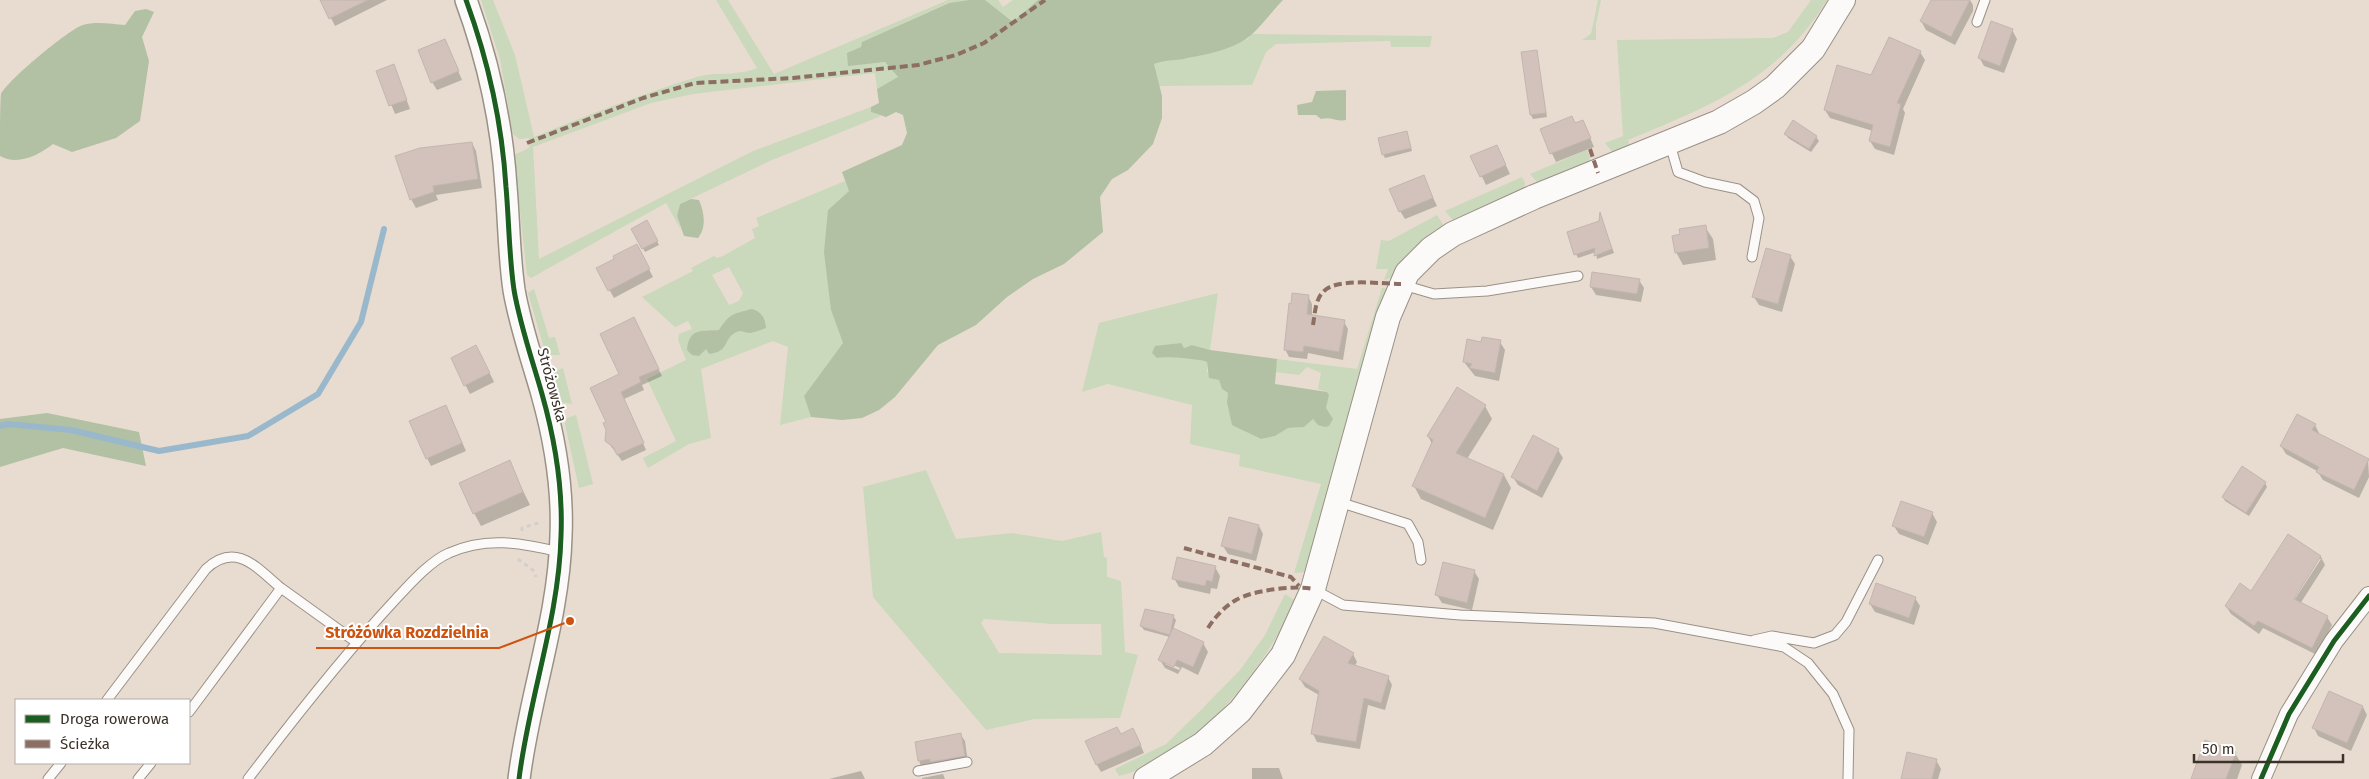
<svg xmlns="http://www.w3.org/2000/svg" width="2369" height="779" viewBox="0 0 2369 779" font-family="'Fira Sans',sans-serif">
  <style>
    .green { fill: #cad8bb; fill-rule: evenodd }
    .forest { fill: #b2c0a3 }
    .shadow { fill: #0003; fill-rule: evenodd }
    .lines { fill: none; stroke-linecap: round; stroke-linejoin: round }
    .stream { stroke: #99b8cc; stroke-width: 6 }
    .building { fill: #d3c2bb; stroke: #c2b6b0 }
    .service-casing { stroke: #999187; stroke-width: 11 }
    .minor-casing { stroke: #999187; stroke-width: 20 }
    .tertiary-casing { stroke: #999187; stroke-width: 24 }
    .secondary-casing { stroke: #999187; stroke-width: 26 }
    .path { stroke: #d3cfcb; stroke-width: 3; stroke-dasharray: 4 4; stroke-linecap: butt }
    .service { stroke: #fcfaf8; stroke-width: 9 }
    .minor { stroke: #fcfaf8; stroke-width: 18 }
    .tertiary { stroke: #fcfaf8; stroke-width: 21 }
    .secondary { stroke: #fcfaf8; stroke-width: 24 }
    .quiet { stroke: #8d6e63; stroke-width: 4; stroke-dasharray: 8 4; stroke-linecap: butt }
    .cycleway-casing { stroke: #fff; stroke-width: 8 }
    .cycleway { stroke: #1b5e20; stroke-width: 5 }
    .labels { text-anchor: middle; dominant-baseline: central; stroke-width: 4; stroke-linejoin: round; paint-order: stroke }
    .street-label { font-size: 15px; fill: #3b3229; stroke: #fff }
    .leader { fill: none; stroke: #ce5310; stroke-width: 2 }
    .callout-dot { fill: #ce5310; stroke: #fff; stroke-width: 2 }
    .callout-label { font-size: 16px; text-anchor: middle; font-weight: bold; fill: #ce5310; stroke: #fff; stroke-width: 4; stroke-linejoin: round; paint-order: stroke }
  </style>
  <rect width="100%" height="100%" fill="#e8dcd0"/>
  <path class="green" d="M481,0H493L515,55L534,137C588,115 641,94 697,77C717,71 735,77 757,68L716,0H728L774,74L948,0H969L948,3L862,42L861,47L879,63L886,62L898,78L877,89L875,73L693,94L651,103L533,147L539,259L753,151L871,107V112L881,116L772,160L680,204L677,216L681,230L666,203L531,278L527,275L514,155L529,148V138L519,139L513,134L500,59Z
    M985,0H998L1003,7L1013,0H1038L1013,22Z
    M1598,0H1601L1596,24V40H1582L1591,34Z
    M1811,0H1827C1778,80 1710,106 1628,140L1630,149L1614,154L1605,143L1623,136L1617,40L1773,38L1788,32Z
    M1251,34L1432,36L1430,47H1391L1390,41L1276,44L1266,52L1252,85L1159,86L1154,64L1167,59H1186L1248,39Z
    M1587,150L1590,157L1589,163L1538,183L1530,174Z
    M1522,177L1525,183L1524,189L1515,196L1453,220L1445,211Z
    M845,181L849,191L828,210L831,310L843,343L804,396L811,417L780,425L788,347L773,341L701,369L711,438L689,444L648,468L643,458L676,441L647,379L686,360L678,340L679,334L692,329L688,321L675,327L642,297L693,271L691,268L714,256L717,258L723,256L755,238L752,229L759,226L756,218ZM729,267L743,293L739,301L729,305L712,275ZM742,312L750,333L738,331L709,354L706,349L705,330H720C726,320 729,314 742,312Z
    M1437,215L1444,226L1421,242L1396,274L1391,278L1384,280L1388,269H1376L1381,240L1389,241Z
    M1382,288L1389,289L1306,572L1294,573L1321,484L1239,466L1240,455L1190,444L1192,405L1108,384L1082,392L1099,323L1218,293L1210,350L1192,345L1184,348L1180,343L1160,346L1162,357H1186L1207,362V372L1219,380L1222,389L1228,393L1227,402L1248,433L1261,439L1275,436L1288,428L1304,427L1326,408L1329,395L1327,392L1318,389L1321,373L1307,367L1299,375L1275,372L1277,359L1357,369Z
    M534,289L549,338L555,337L560,355H546L528,293Z
    M563,368L572,404L559,402L550,373Z
    M576,415L593,484L579,488L565,424L567,418Z
    M926,470L956,539L1012,533L1062,541L1101,532L1104,557L1107,558V577L1121,581L1125,652L1138,655L1120,718L1034,719L986,730L873,597L863,487ZM984,619L1053,624H1101L1102,655L999,653L981,623Z
    M1285,594L1294,600C1291,615 1282,628 1274,641C1241,695 1183,762 1119,776L1115,769L1166,744L1200,711L1240,670L1265,635Z"/>
  <path class="forest" d="M969,0H985L1013,22L1038,0H1283C1273,10 1256,33 1246,39C1230,50 1207,54 1188,58C1176,61 1166,59 1154,64L1162,96V118L1153,144L1128,170L1112,179L1100,197L1103,232L1064,264L1033,279L1007,297L976,325L938,345L895,397L879,410L862,418L842,420L811,417L804,396L843,343L831,310L824,252L828,210L849,191L842,172L902,145L907,133L903,115L896,112L886,117L871,112V107L879,103L877,89L898,77L885,62L848,66L847,53L861,47L862,42L949,3Z
    M146,9L154,12L142,37L149,61L140,121L116,138L72,152L53,144C39,155 18,166 0,156C0,144 0,102 1,94C7,81 69,29 83,25C96,21 112,24 125,25L135,11Z
    M1346,90V120C1337,122 1331,116 1321,119L1316,115H1298L1297,105L1312,102L1316,91Z
    M691,199L699,200C704,212 707,227 698,238L684,236L677,216L680,204Z
    M752,309C762,312 765,318 766,328C761,330 755,332 750,333C745,333 740,329 735,333C722,341 730,351 709,354L706,349L699,356L692,355L687,350C689,328 701,331 719,330C730,313 733,314 752,309Z
    M1181,343L1184,348L1192,345L1210,350L1277,359L1275,384L1327,392L1329,395L1326,408L1333,419L1329,426L1325,427L1318,425L1313,419L1304,427L1288,428L1275,436L1261,439L1232,425L1227,402L1228,393L1222,389L1219,380L1209,378L1207,362C1199,359 1165,356 1157,358L1152,353L1155,346Z
    M47,413L139,432L146,466L63,448L0,467V419Z"/>
  <path class="shadow" d="M322,0H387L335,26Z
    M1932,0H1970L1973,5V11L1955,45L1926,30L1921,21Z
    M2012,30L2017,39L2004,73L1984,66L1979,57Z
    M445,40L462,80L437,90L432,82Z
    M1536,52L1547,117L1533,119L1531,115Z
    M1920,52L1925,60L1903,109L1905,113L1894,155L1875,149L1870,141L1873,131L1830,118L1825,110L1872,77Z
    M394,66L410,109L395,114L378,71Z
    M1583,121L1594,147L1556,162L1541,130Z
    M1793,122L1816,137L1819,141L1811,152L1788,138L1786,134Z
    M1407,132L1412,151L1385,158L1383,154Z
    M472,143L476,151L482,188L436,195L438,200L416,208L411,199Z
    M1501,155L1510,174L1486,185L1472,156Z
    M1423,176L1437,206L1405,219L1400,211Z
    M1601,217L1614,253L1597,259L1596,252L1578,258L1576,254Z
    M647,222L659,245L645,252L632,229Z
    M1705,227L1713,239L1716,260L1683,265L1676,252Z
    M636,245L653,277L614,298L598,269Z
    M1790,256L1795,264L1782,312L1759,305L1754,297Z
    M1639,280L1644,288L1641,302L1596,295L1591,287Z
    M1308,296L1312,304V316L1344,322L1348,329L1343,360L1308,353L1307,359L1289,357L1285,349Z
    M637,325L662,376L642,385L644,390L624,399L646,450L622,461L605,438L621,374Z
    M1500,342L1505,350L1499,381L1475,376L1464,362L1482,343Z
    M481,355L494,382L470,394L452,359Z
    M1485,406L1492,419L1467,459L1504,475L1511,488L1493,530L1421,499L1414,486L1432,444L1428,436Z
    M450,415L466,451L431,466L427,458Z
    M2315,425L2319,433L2318,435L2368,460L2369,477L2359,498L2323,480L2317,471L2286,454L2281,446Z
    M1558,450L1563,458L1542,498L1518,485L1513,477Z
    M509,462L530,505L481,526L474,513Z
    M2265,483L2267,487L2249,516L2225,501L2223,497Z
    M1932,513L1937,522L1928,545L1899,534L1894,526Z
    M1259,526L1263,534L1256,561L1228,554L1223,546Z
    M2288,536L2321,557L2325,565L2300,604L2327,617L2332,625L2317,655L2263,628L2259,634L2231,614L2226,606L2252,593ZM2318,559H2321L2291,605L2289,604Z
    M1215,567L1220,576L1217,589L1211,588L1210,594L1179,587L1174,578Z
    M1474,571L1479,579L1472,610L1442,603L1437,595Z
    M1915,598L1920,606L1914,625L1875,612L1870,604Z
    M1173,616L1176,620L1173,630L1203,643L1208,652L1198,675L1182,667L1178,674L1165,668L1160,660L1170,637L1144,630L1141,626ZM1165,661L1180,668L1179,670L1165,664Z
    M1353,654L1357,662L1354,667L1388,677L1392,685L1385,710L1368,705L1360,749L1317,742L1313,734L1319,695L1305,687L1300,679Z
    M2363,707L2367,715L2351,751L2318,736L2314,728Z
    M960,734L965,741L968,763L924,771L920,764L916,743Z
    M1121,735L1137,737L1144,753L1101,772L1097,765Z
    M2235,753L2242,765L2237,779H2192Z
    M1936,760L1941,769L1938,779H1902Z
    M1252,768H1279L1283,779H1252Z
    M861,771L865,779H829Z
    M943,774L945,779H922V778Z"/>
  <g class="lines">
    <path class="stream" d="M0,426L8,424L71,430L159,451L248,436L318,394L361,322L384,229"/>
  </g>
  <path class="building" d="M320,0H368L329,19Z
    M1931,0H1970L1951,37L1920,21Z
    M1991,21L2013,29L2000,66L1978,58Z
    M1889,37L1921,51L1897,103L1901,104L1890,147L1869,141L1873,125L1824,110L1837,65L1871,75Z
    M445,39L459,71L431,83L418,50Z
    M1537,50L1546,113L1530,115L1521,52Z
    M394,64L407,100L389,106L376,71Z
    M1572,116L1575,123L1583,120L1591,138L1550,154L1540,129Z
    M1793,120L1817,136L1809,149L1784,134Z
    M1407,131L1411,148L1382,155L1378,138Z
    M472,142L478,179L433,186L434,192L410,200L395,156L420,148Z
    M1497,145L1506,165L1480,177L1470,156Z
    M1424,175L1433,198L1399,212L1389,189Z
    M1600,212L1612,249L1594,256L1595,248L1574,255L1567,232L1599,221Z
    M647,220L658,241L642,249L631,229Z
    M1706,225L1709,248L1675,253L1672,236L1680,234L1679,229Z
    M637,244L650,269L608,291L596,268L614,259L613,256Z
    M1766,248L1791,255L1778,304L1752,297Z
    M1592,272L1640,279L1637,294L1590,287Z
    M1292,293L1309,295L1307,314L1345,320L1339,352L1304,346L1303,352L1284,350L1289,303L1291,304Z
    M634,317L659,369L639,377L641,382L621,392L644,443L617,455L613,447L605,441L606,430L603,423L606,422L590,388L619,374L600,334Z
    M1482,337L1501,340L1495,373L1469,368L1472,364L1463,362L1467,339L1481,342Z
    M476,345L490,373L464,386L451,358Z
    M1457,387L1486,405L1456,453L1504,474L1485,518L1412,486L1433,440L1427,436Z
    M446,405L462,443L426,459L409,421Z
    M2297,414L2316,424L2312,430L2369,459L2354,490L2316,472L2319,467L2280,446Z
    M1533,435L1559,449L1537,491L1511,477Z
    M510,460L523,492L473,514L459,483Z
    M2242,466L2266,482L2246,513L2222,497Z
    M1901,501L1933,512L1924,537L1892,526Z
    M1229,517L1259,525L1252,554L1221,546Z
    M2288,534L2321,556L2294,599L2328,616L2312,648L2258,621L2254,626L2225,606L2240,583L2251,591Z
    M1177,557L1216,566L1212,582L1207,580L1205,586L1172,579Z
    M1443,562L1475,570L1467,603L1435,595Z
    M1876,583L1916,597L1909,618L1869,604Z
    M1145,609L1174,615L1170,635L1140,626Z
    M1173,628L1204,642L1193,667L1177,660L1174,667L1158,660Z
    M1324,636L1354,653L1348,663L1389,676L1381,703L1364,698L1356,742L1311,734L1319,691L1299,679Z
    M2329,691L2363,706L2347,743L2312,728Z
    M1117,727L1121,734L1133,728L1141,745L1096,765L1085,741Z
    M961,733L965,756L930,762V759L918,761L915,742Z
    M2205,740L2236,752L2226,779H2191Z
    M1907,752L1937,759L1932,779H1901Z"/>
  <g class="lines">
    <g class="service-casing">
      <path id="service" d="M1977,22L1985,0
        M1670,144L1678,172L1705,182L1738,189L1754,201L1759,218L1752,257
        M1403,285L1434,294L1487,291L1578,276
        M1339,502L1408,524L1418,542L1421,560
        M281,588L356,642
        M1313,589L1343,605L1460,615L1654,623L1784,647L1808,663L1833,694L1849,730L1848,779
        M1754,640L1772,636L1814,643L1835,635L1846,622L1878,560
        M107,700L206,569C236,541 257,568 281,588L189,712
        M918,771L967,762
        M48,779L61,763
        M138,779L151,763
        M248,779C295,717 342,657 395,600C409,585 430,561 449,553C486,536 522,543 560,552"/>
    </g>
    <g class="minor-casing">
      <path id="minor" d="M2261,779L2289,714L2334,641L2369,596"/>
    </g>
    <g class="tertiary-casing">
      <path id="tertiary" d="M466,0C488,60 502,123 506,187C509,221 509,256 514,290C520,325 532,359 542,394C555,440 563,488 561,536C559,618 529,697 519,779"/>
    </g>
    <g class="secondary-casing">
      <path id="secondary" d="M1146,779L1203,744L1240,711L1283,655L1313,589L1388,317L1407,273L1431,249L1453,234L1534,197L1719,122L1754,102L1775,87L1813,49L1843,0"/>
    </g>
    <path class="path" d="M522,531V528L541,522
      M518,559L533,570L536,577"/>
    <use href="#service" class="service"/>
    <use href="#minor" class="minor"/>
    <use href="#tertiary" class="tertiary"/>
    <use href="#secondary" class="secondary"/>
    <path class="quiet" d="M527,143L643,98L695,83L793,78L918,65L956,55L984,43L1045,0
      M1590,149L1598,173
      M1313,325C1315,314 1315,300 1323,292C1336,277 1382,284 1401,284
      M1184,548L1291,577L1299,586
      M1208,628C1215,617 1224,607 1236,600C1253,590 1295,585 1313,589"/>
    <g class="cycleway-casing">
      <path id="cycleway" d="M466,0C488,60 502,123 506,187C509,221 509,256 514,290C520,325 532,359 542,394C555,440 563,488 561,536C559,618 529,697 519,779
        M2261,779L2289,714L2334,641L2369,596"/>
    </g>
    <use href="#cycleway" class="cycleway"/>
  </g>
  <g class="labels">
    <g class="street-label">
      <text transform="translate(552 385) rotate(75)">Stróżowska</text>
    </g>
  </g>
  <path class="leader" d="M570 621L499 648H316"/>
  <circle class="callout-dot" cx="570" cy="621" r="5"/>
  <g class="callout-label">
    <text x="407" y="638">Stróżówka Rozdzielnia</text>
  </g>
  <rect x="15" y="699" width="175" height="65" fill="#ffffff" stroke="#b1ada9"/>
  <rect x="25" y="715" width="25" height="8" fill="#1b5e20" stroke="#b1ada9"/>
  <text x="60" y="724" font-size="15" fill="#3b3229">Droga rowerowa</text>
  <rect x="25" y="740" width="25" height="8" fill="#8d6e63" stroke="#b1ada9"/>
  <text x="60" y="749" font-size="15" fill="#3b3229">Ścieżka</text>
  <path d="M2194 754v8h149v-8" fill="none" stroke="#3b3229" stroke-width="2.5"/>
  <text x="2202" y="754" font-size="15" fill="#3b3229" stroke="#ffffff" stroke-width="4" paint-order="stroke">50 m</text>
</svg>
